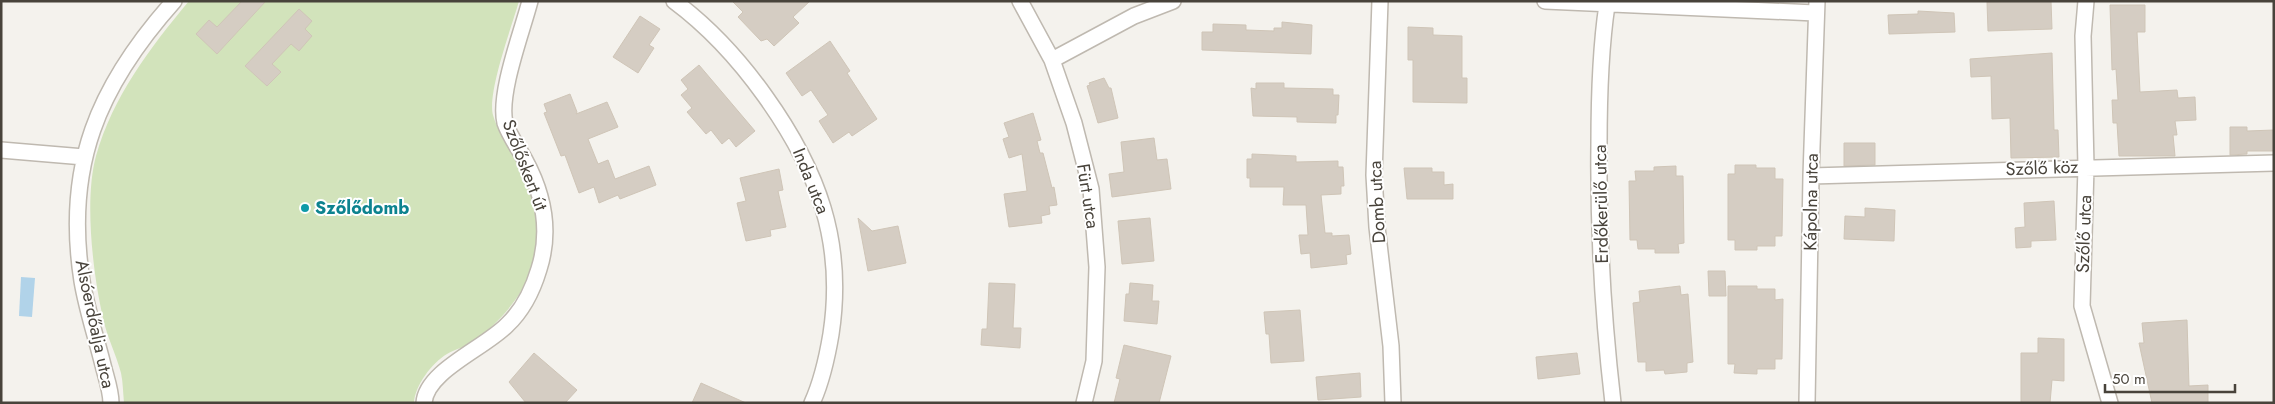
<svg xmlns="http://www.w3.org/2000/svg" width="2275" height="404" viewBox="0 0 2275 404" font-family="Jost,sans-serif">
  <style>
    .green { fill: #d2e3bb }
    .water { fill: #b1d3e9 }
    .building { fill: #d5cdc3; stroke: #cfc5b7 }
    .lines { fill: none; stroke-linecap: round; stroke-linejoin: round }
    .street-casing { stroke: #bfb9b0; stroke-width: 18 }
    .street { stroke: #fff; stroke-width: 15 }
    .culture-dot { fill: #0f9aa8; stroke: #fff; stroke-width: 2 }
    .labels { text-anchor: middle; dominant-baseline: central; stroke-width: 4; stroke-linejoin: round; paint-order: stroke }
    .street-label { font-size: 18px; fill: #48433b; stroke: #fff }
    .culture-label { font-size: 18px; font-weight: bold; fill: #0d838f; stroke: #fff; text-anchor: start }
  </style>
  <rect width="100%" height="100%" fill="#f4f2ed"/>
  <path class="green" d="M189,1H519C512,26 487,93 493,115C499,137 515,154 525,175C538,203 540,238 532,267C524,295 498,324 474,341C466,347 455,349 447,354C432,363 415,385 414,403H124C123,393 123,382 121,373C116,354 107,337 103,318C93,274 84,200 96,156C113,96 150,48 189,1Z"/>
  <path class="water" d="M21,277L35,278L32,317L19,316Z"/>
  <path class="building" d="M242,1H266L217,54L196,34L209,20L217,27Z
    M732,1H810L793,17L799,23L774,46L767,39L761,41L738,17L743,12Z
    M2020,1H2051L2052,29L1988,31L1987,2Z
    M2110,5H2145V32H2137L2140,92L2177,90L2178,98L2195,97L2196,120L2175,121L2177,135H2173L2175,156H2119L2117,123H2113L2112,100H2118L2116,69L2112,70Z
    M299,9L312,21L305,29L312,36L299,51L291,44L272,64L281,72L267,86L245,66Z
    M1918,11L1954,13L1955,32L1889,34L1888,15L1918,14Z
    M640,16L660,29L649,45L654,48L638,73L613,57Z
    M1282,22L1312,25L1311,54L1202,50V32H1213V24L1246,25V30L1274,31V28H1282Z
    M1408,27L1433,28V35L1462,36V78H1467V103L1413,102V60H1408Z
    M830,41L850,71L847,73L877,119L852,136L849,132L833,143L819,121L828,115L811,90L802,96L786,73Z
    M2052,53L2054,130H2058L2059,157L2011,158L2010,118L1992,119L1991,76L1971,77L1970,59Z
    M699,65L755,131L736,147L729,138L722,144L711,130L706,134L687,112L692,108L681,95L688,89L681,80Z
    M1104,78L1109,88H1111L1118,118L1098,123L1087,86L1090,85L1089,83Z
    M1256,83H1284V88L1333,89V95H1339L1338,115H1336V123L1297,122V117L1253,116L1251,88L1256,89Z
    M570,94L577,112L576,114L607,102L618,127L588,139L598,164L608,160L615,179L649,166L656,185L620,199L618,195L599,203L594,187L579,193L565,155L561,156L544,113L547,112L544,104Z
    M1033,113L1041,140L1037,141L1040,153H1043L1052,188L1054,187L1057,205L1049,206L1050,214L1041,216L1042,223L1009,227L1004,194L1027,191L1022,154L1009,158L1003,139L1009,137L1004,123Z
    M2230,127H2247V131L2274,130V151H2247V154L2230,155Z
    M1154,138L1157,160L1167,159L1171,189L1112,197L1109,174L1124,172L1121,142Z
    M1844,143H1875V165L1844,166Z
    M1252,154L1296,156V162L1338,161V167H1343L1344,186H1341V194L1321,195L1325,233H1332V236L1349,235L1351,254L1346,255L1347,264L1311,268L1310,253L1301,254L1299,235H1308L1306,205H1283L1284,187H1250V178H1247V159H1252Z
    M1735,165H1756V168H1775V179H1783L1782,236H1775V246H1757V250H1735V240H1728V174H1735Z
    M1676,166V176H1683L1684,243L1678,244L1679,253H1655V249H1638L1637,240H1630L1629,181H1636L1635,171H1654V167Z
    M1404,168H1432V172H1444V185L1453,184V199H1407Z
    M779,169L783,190L778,191L786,227L770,230L771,236L746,241L737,203L746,201L740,178Z
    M2054,201L2056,240L2031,241V247L2016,248L2015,228L2025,227L2024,203Z
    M1865,208L1895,210L1894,241L1844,239L1845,216L1865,217Z
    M858,218L872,231L898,226L906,263L868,271Z
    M1150,218L1154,261L1122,264L1118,221Z
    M1708,271H1725L1726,296H1709Z
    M989,283L1015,284L1013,328H1021L1020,348L981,345L982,329H987Z
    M1130,283L1153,285L1152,301H1159L1157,324L1124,321L1126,294H1129Z
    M1680,286L1681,295L1688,294L1693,362L1687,363V372L1665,374L1664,370L1646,371V362H1638L1633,303L1640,302L1639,291Z
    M1728,286H1757V289H1775V300L1783,299L1782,359H1775V369H1757V374L1734,373L1735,364H1728Z
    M1300,310L1304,361L1271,363L1269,334H1266L1264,312Z
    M2187,320L2189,386L2208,385V403H2152L2139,343H2144L2142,323Z
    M2038,338L2064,339V381L2052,380L2050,403H2021V353H2038Z
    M1124,345L1171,356L1159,403H1114L1120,379L1116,378Z
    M534,353L577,390L565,403H526L509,382Z
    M1577,353L1580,374L1538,379L1536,357Z
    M1360,373L1361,397L1318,400L1316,377Z
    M701,383L746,403H692Z"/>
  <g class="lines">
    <g class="street-casing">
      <path id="street" d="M674,1C709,27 740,61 765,96C818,170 845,242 831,334C827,358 822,381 812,403
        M1020,1L1052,60L1074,123L1091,189L1097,267L1094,361L1084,403
        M1380,1L1374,175L1377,227L1391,346L1393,403
        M1545,1L1815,13
        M2086,1L2083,36L2086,167L2082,306L2110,403
        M1607,5C1600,51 1599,98 1599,145C1598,231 1603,317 1613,403
        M1052,60L1134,16L1173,1
        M1,150L84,157
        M1811,176L2274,163
        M111,403C111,392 107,380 104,369C97,340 87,311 82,281C64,166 98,86 174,1
        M424,403C426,371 485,348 507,325C522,311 533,289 539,269C551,231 544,195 525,160C519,149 509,135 505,123C498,94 522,32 530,1
        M1807,403L1811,176L1817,1"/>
    </g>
    <use href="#street" class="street"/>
  </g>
  <circle class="culture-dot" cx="305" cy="208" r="5"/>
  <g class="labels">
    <g class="street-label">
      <text transform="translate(525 165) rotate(69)">Szőlőskert út</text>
      <text transform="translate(2042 168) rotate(-2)">Szőlő köz</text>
      <text transform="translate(811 181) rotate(68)">Inda utca</text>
      <text transform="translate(1088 196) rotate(81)">Fürt utca</text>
      <text transform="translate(1377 202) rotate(-93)">Domb utca</text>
      <text transform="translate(1811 202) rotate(-89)">Kápolna utca</text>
      <text transform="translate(1601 204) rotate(-91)">Erdőkerülő utca</text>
      <text transform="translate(2084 234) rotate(-88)">Szőlő utca</text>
      <text transform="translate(95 324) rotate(78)">Alsóerdőalja utca</text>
    </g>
    <g class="culture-label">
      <text x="315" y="208">Szőlődomb</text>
    </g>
  </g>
  <rect width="2275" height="404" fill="none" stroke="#48433b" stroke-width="5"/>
  <path d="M2105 384v8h130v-8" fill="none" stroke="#48433b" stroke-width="2.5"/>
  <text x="2112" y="384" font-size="15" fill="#48433b" stroke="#ffffff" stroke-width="4" paint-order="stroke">50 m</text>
</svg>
